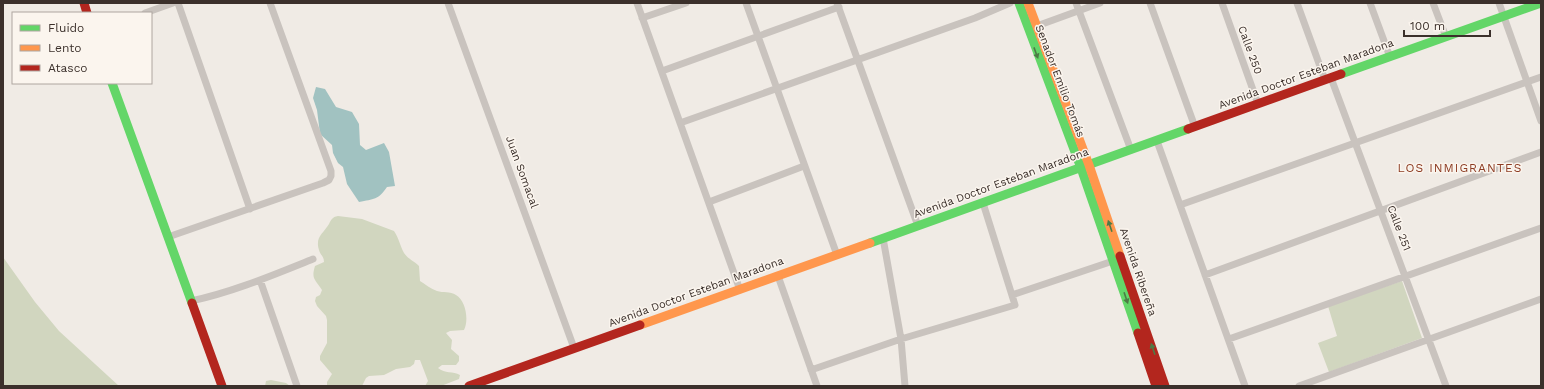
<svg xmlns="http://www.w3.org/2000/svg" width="1544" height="389" viewBox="0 0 1544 389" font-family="'Work Sans',sans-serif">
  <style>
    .green { fill: #d1d6bf }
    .water { fill: #a1c2c1 }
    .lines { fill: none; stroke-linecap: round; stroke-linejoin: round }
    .street { stroke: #c9c3be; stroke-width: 7 }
    .fast { stroke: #63d668; stroke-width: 9 }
    .slow { stroke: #ff974d; stroke-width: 9 }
    .jam { stroke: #b3261e; stroke-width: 9 }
    .oneway { fill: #4d7b46 }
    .labels { text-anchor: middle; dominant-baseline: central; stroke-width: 3; stroke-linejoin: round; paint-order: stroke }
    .street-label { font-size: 11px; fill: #3b302b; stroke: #fbf5ee }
    .neighbourhood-label { font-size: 12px; letter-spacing: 1px; fill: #8c3b22; stroke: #fbf5ee }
  </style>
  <rect width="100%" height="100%" fill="#f0ebe5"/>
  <path class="green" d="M338,216L362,219L394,231C399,238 400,246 404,253C408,259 414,261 419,266L420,281C425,284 431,289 437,291C443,293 450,291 456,295C466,301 469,320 464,330L450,331L446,333L452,340L451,349L459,356V361L456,365H442L438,368C445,374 453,371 460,375L459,379L441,386H425L428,381L420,360H415L414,364L410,367L396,369L384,375L369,376L366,378L362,386H327V382L332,374L320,360V356L327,343V320L326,316L317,306L315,301L316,297L320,295L322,290C315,279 311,279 315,266L324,262C324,256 320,255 319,250C315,237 323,234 329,224C331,220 332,217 338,216Z
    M3,257L35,302L59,331L119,386H3Z
    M1402,281L1422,338L1329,372L1318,343L1337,336L1328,306Z
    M271,380L286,383L290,386H265L266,381Z"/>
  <path class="water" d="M316,87L325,89L336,107L352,112L359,124L360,145L366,150L384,143L389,152L395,186L387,187C378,200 374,199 359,202L347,184L343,167L338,163L333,153L332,145L320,134L317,110L313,98Z"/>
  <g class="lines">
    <path class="street" d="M178,3L250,209
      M448,3L574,348
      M637,3L740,290
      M746,3L837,255
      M837,3L918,226
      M1076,3L1131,150
      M1150,3L1195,127
      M1222,3L1258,104
      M1297,3L1325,80
      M1370,3L1390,57
      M1433,3L1446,37
      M1499,3L1541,121
      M145,13L173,3
      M642,18L686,3
      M1034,27L1100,3
      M662,71L839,7
      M1331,78L1446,386
      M680,123L975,18L1010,3
      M1157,141L1245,386
      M709,202L804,166
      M1180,205L1541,77
      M168,237L323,183L329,180L331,176V171L270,3
      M883,238L901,339L905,386
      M1205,275L1541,152
      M778,276L817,386
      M260,280L297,386
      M1012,295L1116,260
      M191,301C233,292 273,275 313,259
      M1229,339L1541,228
      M811,370L901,339L1015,305L983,203
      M1299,386L1541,299"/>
    <path class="fast" d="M1019,3L1081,168L1138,333
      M1341,74L1541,3
      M112,83L192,303
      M870,243L1188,129"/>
    <path class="slow" d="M1028,3L1089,165L1120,256
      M640,325L870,243"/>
    <path class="jam" d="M84,3L87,13
      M1188,129L1341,74
      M1120,256L1165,386
      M192,303L222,386
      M1138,333L1156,386
      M469,386L640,325"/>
  </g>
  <defs><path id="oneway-solid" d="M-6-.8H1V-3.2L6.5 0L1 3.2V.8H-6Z"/></defs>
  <g class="oneway">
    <use href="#oneway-solid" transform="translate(1036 53) rotate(70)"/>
    <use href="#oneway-solid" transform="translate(1110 226) rotate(-109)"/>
    <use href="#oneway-solid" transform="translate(1126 298) rotate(71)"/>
    <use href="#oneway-solid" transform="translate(1153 349) rotate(-109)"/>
  </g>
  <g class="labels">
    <g class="street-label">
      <text transform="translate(1250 50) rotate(70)">Calle 250</text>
      <text transform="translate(1306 74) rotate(-20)">Avenida Doctor Esteban Maradona</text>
      <text transform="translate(1060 81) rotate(69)">Senador Emilio Tomás</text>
      <text transform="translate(522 172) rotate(70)">Juan Somacal</text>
      <text transform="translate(1001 183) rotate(-20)">Avenida Doctor Esteban Maradona</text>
      <text transform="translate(1399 228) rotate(69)">Calle 251</text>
      <text transform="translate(1138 272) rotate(71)">Avenida Ribereña</text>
      <text transform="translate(696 292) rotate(-20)">Avenida Doctor Esteban Maradona</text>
    </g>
    <g class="neighbourhood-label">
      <text x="1460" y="168">LOS INMIGRANTES</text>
    </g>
  </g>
  <rect width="1544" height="389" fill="none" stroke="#3b302b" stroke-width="8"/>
  <rect x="12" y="12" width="140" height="72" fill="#fbf5ee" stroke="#aea6a0"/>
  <rect x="20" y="25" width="20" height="6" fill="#63d668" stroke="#aea6a0"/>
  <text x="48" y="32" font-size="12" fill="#3b302b">Fluido</text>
  <rect x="20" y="45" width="20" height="6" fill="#ff974d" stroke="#aea6a0"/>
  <text x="48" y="52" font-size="12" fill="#3b302b">Lento</text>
  <rect x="20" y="65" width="20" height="6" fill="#b3261e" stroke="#aea6a0"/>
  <text x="48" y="72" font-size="12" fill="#3b302b">Atasco</text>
  <path d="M1404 30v6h86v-6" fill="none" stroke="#3b302b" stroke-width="2"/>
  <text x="1410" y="30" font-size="12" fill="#3b302b" stroke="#fbf5ee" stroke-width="3" paint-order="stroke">100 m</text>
</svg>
